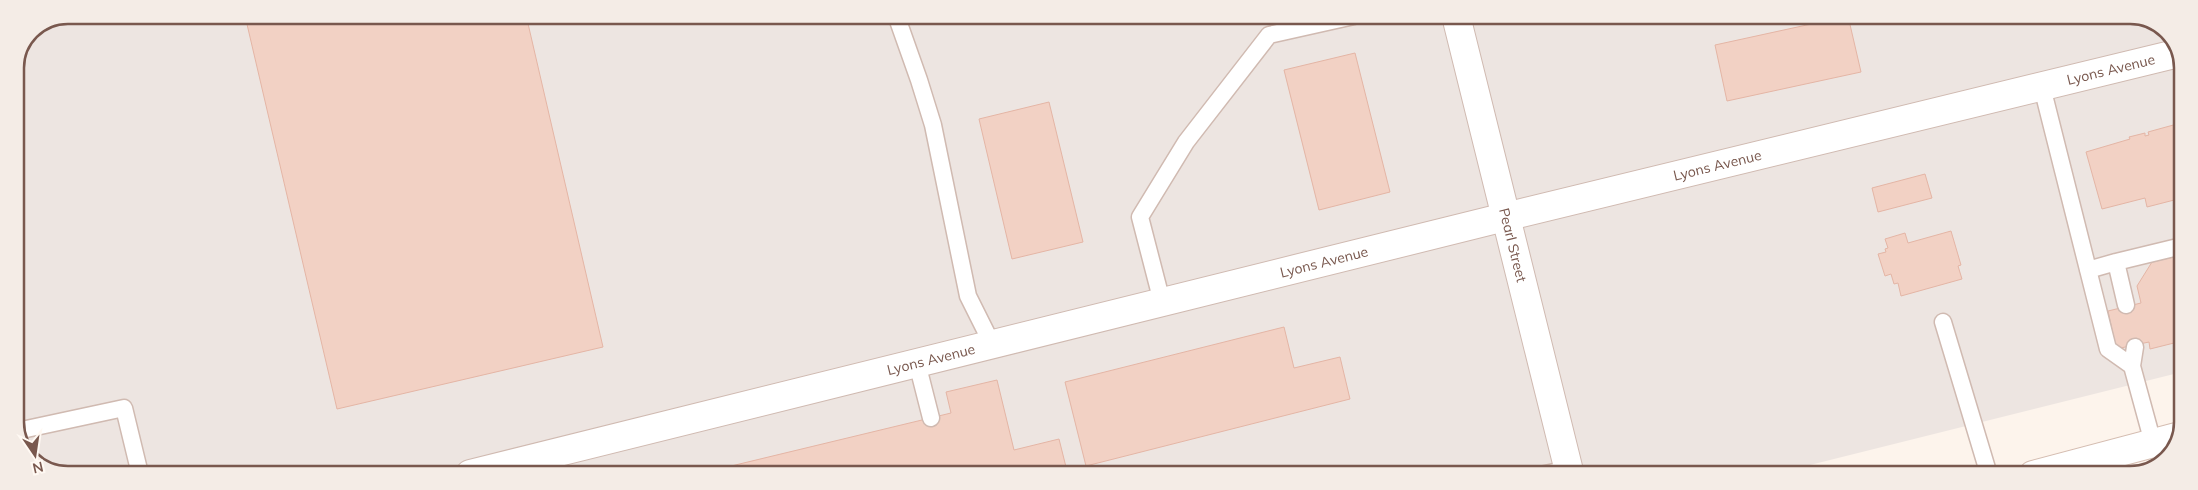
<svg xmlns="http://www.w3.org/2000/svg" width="2198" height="490" viewBox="0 0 2198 490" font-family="Mulish,sans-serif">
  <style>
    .industrial { fill: #ede5e1 }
    .building { fill: #f2d1c4; stroke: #e4b5a5 }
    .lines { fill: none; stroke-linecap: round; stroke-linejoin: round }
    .service-casing { stroke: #d0bab1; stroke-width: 19 }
    .minor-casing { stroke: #d0bab1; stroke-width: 30 }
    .secondary-casing { stroke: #d5bdb1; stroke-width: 30 }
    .service { stroke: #fff; stroke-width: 16 }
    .minor { stroke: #fff; stroke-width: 28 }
    .secondary { stroke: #fff; stroke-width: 28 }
    .labels { text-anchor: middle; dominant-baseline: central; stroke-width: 4; stroke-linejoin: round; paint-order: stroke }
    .street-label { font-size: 14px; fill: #79584e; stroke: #fff9f3 }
    .rim { fill: none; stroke: #79584e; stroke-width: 2.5 }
  </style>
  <rect width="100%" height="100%" fill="#fdf4ec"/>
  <path class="industrial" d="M68,15L2140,16L2168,31L2183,61L2182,372L1770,475L58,474L30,459L15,429V68L31,30Z"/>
  <path class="building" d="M266,15H526L603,347L337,409L246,20Z
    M1848,16L1861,72L1727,101L1715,45Z
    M1355,53L1390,192L1319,210L1284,70Z
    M1049,102L1083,242L1012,259L979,119Z
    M2177,124V126L2182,125V198L2147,207L2145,198L2102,209L2086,152L2130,139L2129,137L2145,133V136L2149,135L2148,132Z
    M1925,174L1932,198L1878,212L1872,188Z
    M1951,231L1961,265L1958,266L1962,279L1901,296L1898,283L1894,284L1891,274L1885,276L1878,254L1886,252L1885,249L1888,248L1885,239L1905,233L1908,243Z
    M2182,255V341L2150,349L2149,342L2116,349L2108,311L2141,303L2137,286L2152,262Z
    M1284,327L1294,368L1340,357L1350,399L1086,466L1065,382Z
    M997,380L1014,450L1059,439L1068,475L698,474L951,413L946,392Z
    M96,469L97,474H75Z"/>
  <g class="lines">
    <g class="service-casing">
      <path id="service" d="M896,15L919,80L933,125L968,296L992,344
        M2042,87L2108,349L2132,366L2153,443
        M2088,270L2116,262
        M1162,302L1140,217L1186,142L1269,35L1354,16
        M2126,305L2116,262L2182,246
        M1943,322L1989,475
        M917,363L931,418
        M2132,366L2135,347
        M17,431L124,408L140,474
        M1540,475L1569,469"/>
    </g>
    <g class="minor-casing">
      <g id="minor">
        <path id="s1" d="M1456,16L1570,475"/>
        <path id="s2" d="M470,474L1505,217L2179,53"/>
      </g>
    </g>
    <g class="secondary-casing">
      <path id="secondary" d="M2033,475L2180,436"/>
    </g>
    <use href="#service" class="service"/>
    <use href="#minor" class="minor"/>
    <use href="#secondary" class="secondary"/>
  </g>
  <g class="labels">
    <g class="street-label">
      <text stroke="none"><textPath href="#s2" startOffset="1690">Lyons Avenue</textPath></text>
      <text stroke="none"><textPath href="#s2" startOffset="1285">Lyons Avenue</textPath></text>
      <text stroke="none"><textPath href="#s1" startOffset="236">Pearl Street</textPath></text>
      <text stroke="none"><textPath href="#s2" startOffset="880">Lyons Avenue</textPath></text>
      <text stroke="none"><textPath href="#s2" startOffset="475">Lyons Avenue</textPath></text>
    </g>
  </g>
  <path d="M0 0H2198V490H0ZM68 24H2130A44 44 0 0 1 2174 68V422A44 44 0 0 1 2130 466H68A44 44 0 0 1 24 422V68A44 44 0 0 1 68 24Z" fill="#f4ece6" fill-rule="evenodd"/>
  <path class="rim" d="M68 24H2130A44 44 0 0 1 2174 68V422A44 44 0 0 1 2130 466H68A44 44 0 0 1 24 422V68A44 44 0 0 1 68 24Z"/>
  <g transform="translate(35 455) rotate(167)" stroke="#fff9f3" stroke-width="4" paint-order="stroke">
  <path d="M0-4L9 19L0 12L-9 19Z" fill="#79584e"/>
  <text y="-8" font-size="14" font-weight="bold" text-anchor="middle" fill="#79584e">N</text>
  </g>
</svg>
